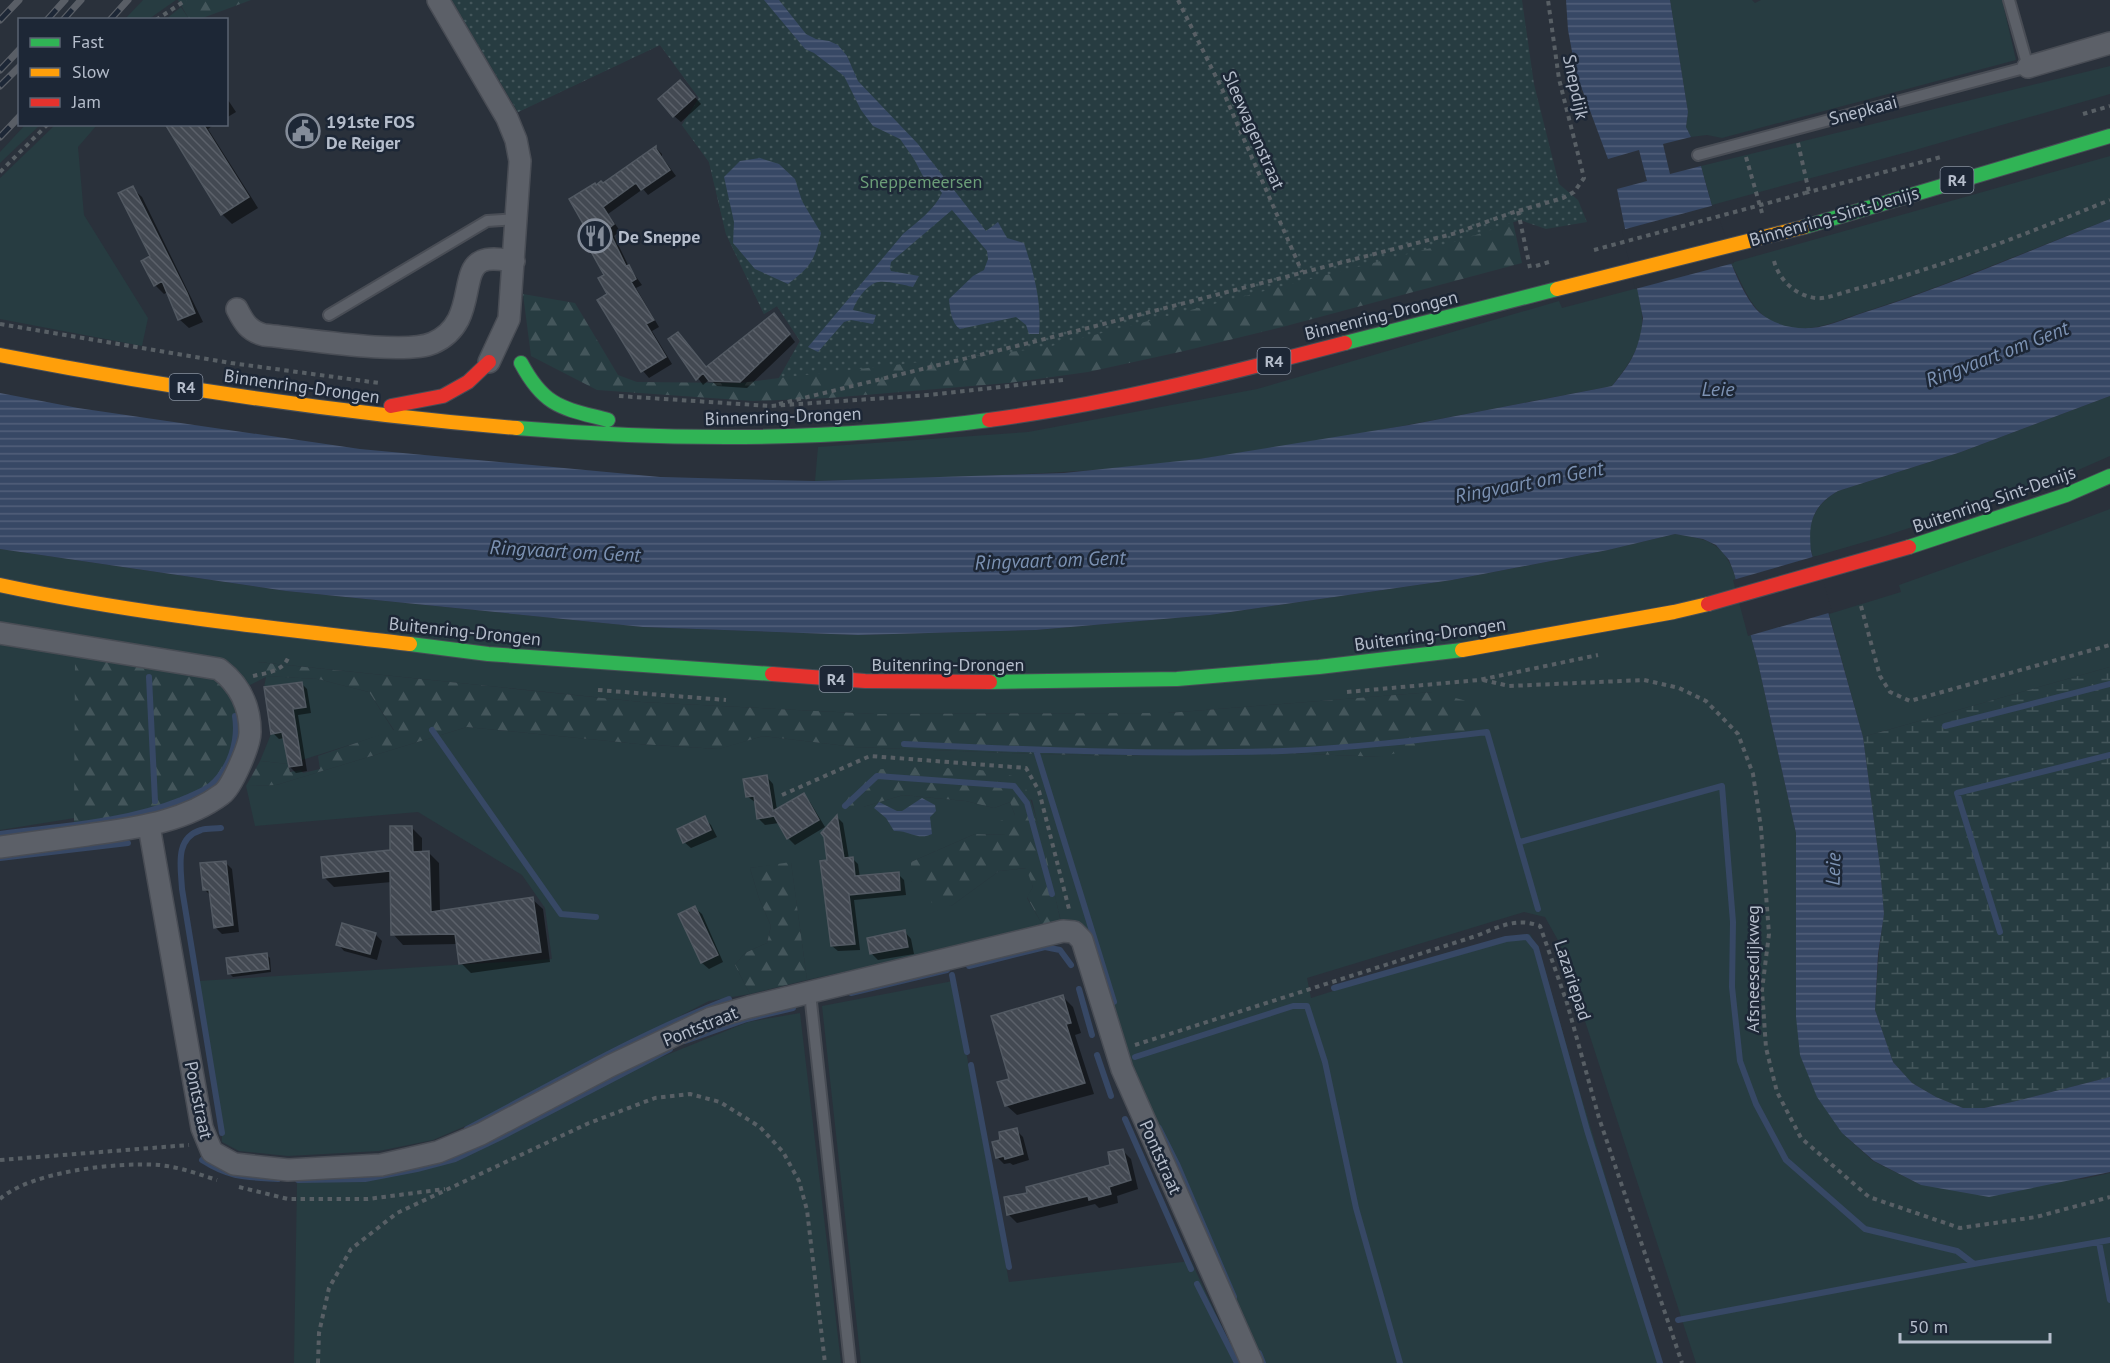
<svg xmlns="http://www.w3.org/2000/svg" width="2110" height="1363" viewBox="0 0 2110 1363" font-family="'PT Sans',sans-serif">
  <style>
    .green { fill: #273c41 }
    .forest { fill: url(#forest-firs) }
    .wetland { fill: url(#wetland-marsh) }
    .park { fill: url(#park-dots) }
    .water { fill: url(#water-rules) }
    .pier { fill: #2a313b }
    .shadow { fill: #0007 }
    .lines { fill: none; stroke-linecap: round; stroke-linejoin: round }
    .stream { stroke: #374865; stroke-width: 6 }
    .building { fill: url(#building-back-hatch); stroke: #525962; stroke-width: 1.5 }
    .lane-casing { stroke: #494d55; stroke-width: 14 }
    .street-casing { stroke: #494d55; stroke-width: 24 }
    .fast-casing { stroke: #474d56; stroke-width: 16 }
    .slow-casing { stroke: #474d56; stroke-width: 16 }
    .jam-casing { stroke: #474d56; stroke-width: 16 }
    .path { stroke: #585f65; stroke-width: 4; stroke-dasharray: 4.5 4.5; stroke-linecap: butt }
    .lane { stroke: #5c6068; stroke-width: 10 }
    .street { stroke: #5c6068; stroke-width: 21 }
    .fast { stroke: #30b455; stroke-width: 14 }
    .slow { stroke: #ff9f0a; stroke-width: 14 }
    .jam { stroke: #e5322d; stroke-width: 14 }
    .rail-casing { stroke: #595e66; stroke-width: 7 }
    .rail { stroke: #1d2736; stroke-width: 4.5; stroke-dasharray: 14; stroke-linecap: butt }
    .slow-bridge-casing { stroke: #474d56; stroke-width: 16; stroke-linecap: butt }
    .path-bridge { stroke: #585f65; stroke-width: 4; stroke-dasharray: 4.5 4.5; stroke-linecap: butt }
    .slow-bridge { stroke: #ff9f0a; stroke-width: 14 }
    .labels { text-anchor: middle; dominant-baseline: central; stroke-width: 5; stroke-linejoin: round; paint-order: stroke }
    .shield { fill: #1d2736; stroke: #87909e; stroke-width: 1.5 }
    .shield-label { font-size: 16px; font-weight: bold; fill: #b5bdcb }
    .street-label { font-size: 18px; fill: #b5bdcb; stroke: #1d2736 }
    .poi-label { font-size: 18px; font-weight: bold; fill: #b5bdcb; stroke: #1d2736; text-anchor: start }
    .park-label { font-size: 18px; fill: #6b9d78; stroke: #1d2736 }
    .water-label { font-size: 20px; font-style: italic; fill: #7c92b3; stroke: #1d2736 }
  </style>
  <defs>
    <pattern id="forest-firs" width="22" height="20" patternUnits="userSpaceOnUse" patternTransform="scale(1.5)"><rect width="22" height="20" fill="#273c41"/><path d="M5 1l3.5 6h-7zM16 11l3.5 6h-7z" fill="#44565b"/></pattern>
    <pattern id="wetland-marsh" width="20" height="14" patternUnits="userSpaceOnUse" patternTransform="scale(1.5)"><rect width="20" height="14" fill="#273c41"/><path d="M1 5h8M5 5V1M11 12h8M15 12V8" fill="none" stroke="#44565b"/></pattern>
    <pattern id="park-dots" width="8" height="8" patternUnits="userSpaceOnUse" patternTransform="scale(1.5)"><rect width="8" height="8" fill="#273c41"/><path d="M2 2h.1M6 6h.1" fill="none" stroke="#44565b" stroke-width="1.8" stroke-linecap="round"/></pattern>
    <pattern id="water-rules" width="6" height="5" patternUnits="userSpaceOnUse" patternTransform="scale(1.5)"><rect width="6" height="5" fill="#374865"/><path d="M0 2.5h6" fill="none" stroke="#52607a"/></pattern>
    <pattern id="building-back-hatch" width="6" height="6" patternUnits="userSpaceOnUse" patternTransform="scale(1.5)"><rect width="6" height="6" fill="#434952"/><path d="M-1 5l2 2M0 0l6 6M5-1l2 2" fill="none" stroke="#5c616a"/></pattern>
  </defs>
  <rect width="100%" height="100%" fill="#2a313b"/>
  <path class="green" d="M143,0H176L149,19H125Z
    M1670,0H1752L1755,3L1761,0H2002L2016,60L1722,138L1707,135L1691,137L1686,127L1688,112Z
    M181,7L189,19H166Z
    M2110,66V94L1915,150L1712,205L1701,166Z
    M26,124L40,125L0,163V152Z
    M55,125H97L78,147L84,215L148,318L142,346L0,319V178Z
    M2110,156V219C2027,251 1946,286 1861,313C1839,320 1814,332 1790,328C1753,320 1747,292 1731,263Z
    M1638,288C1648,333 1640,351 1612,386C1475,412 1338,440 1200,459C1073,476 943,477 815,481L818,447L1028,432L1257,389L1559,301L1562,308Z
    M2110,396V456L2060,478L1885,536L1813,557C1804,529 1812,506 1838,491L1961,452Z
    M2110,509V667L1863,737L1829,614L1901,592L1899,585L2046,533Z
    M1675,534C1706,539 1722,541 1734,573L1758,663L1796,833V1017L1842,1133L1873,1161L1921,1185L2083,1179L2110,1173V1363H1696L1560,944L1545,917L1524,912L1307,978L1311,998L1479,945L1530,934L1541,956L1581,1096L1662,1363H1263L1138,1083L1123,1036L1083,930L1062,926L1032,800L905,767L863,807L903,795L966,801L994,808L1010,802L1015,815L1006,835L975,834L911,862V881L951,906L999,871L1027,868L1033,887L1027,898L1042,924L976,943L807,980L791,863L750,868L759,898L771,926L767,943L745,953L735,965L750,994L709,1001L475,1122L433,1140L379,1151L288,1156L239,1151L222,1142V1132L198,981L552,959L545,908L522,875L418,812L255,826L246,786L276,785L467,727L639,744L718,749L763,736L855,747L1037,754L1122,756L1265,752L1382,757L1433,692L1168,713L875,714L641,702L258,662L267,676L318,679L369,692L394,731L302,760L300,755L287,758L288,764L260,761L271,734L296,730L293,709L306,707L302,682L264,687L266,677L230,695L75,657V818L0,830V549L286,591L643,627L858,635L1036,630L1210,615L1452,580L1608,550Z
    M953,981L1009,1282L1191,1261L1239,1363H861L822,1006Z
    M800,1013L841,1363H294L297,1182L387,1174L471,1152L642,1065L748,1022Z"/>
  <path class="forest" d="M178,0H251L200,19H189Z
    M452,0L1515,205L1513,222L1522,263L1286,326L1184,351L1088,372L1008,383L829,398L753,401L597,390L531,356L523,294L575,303L618,375L637,382L740,383L779,378L800,341L777,306L764,314L726,234L709,162L682,125L699,98L660,45L518,112Z
    M75,656L215,679C230,691 239,708 240,727C241,742 236,753 228,766C224,772 221,781 216,786C185,813 114,821 74,827Z
    M257,662L641,702L875,714L1168,713L1433,692L1474,703L1487,727L1382,757L1265,752L1122,756L1037,754L855,747L763,736L719,749L639,744L467,727L276,785L246,786L260,761L288,764L290,772L301,770L303,773L320,769L318,756L394,730L369,692L318,679L266,676Z
    M905,767C928,768 1005,767 1020,780C1035,792 1056,902 1062,926L1042,924L1027,897L1033,887L1026,868L999,871L951,906L930,902L911,881V862L975,834L1005,835L1000,821L1015,815L1010,802L994,808L966,801L903,795L863,807L845,824L830,808L873,770Z
    M791,862L807,980L750,994L735,965L745,953L767,943L771,926L759,898L750,868Z"/>
  <path class="wetland" d="M2110,667V1077L2012,1102L1984,1108H1963L1936,1097L1912,1083L1893,1062L1875,1010L1879,951L1884,914L1880,867L1863,737Z"/>
  <path class="park" d="M452,0H1522L1534,84L1559,184L1578,200L1587,222L1546,229L1520,220L1458,241L1044,348L779,378L800,341L777,306L764,314L726,234L709,162L682,125L699,98L660,45L518,112Z"/>
  <path class="water" d="M764,0H779L806,34L816,39L829,41L838,45L847,56L858,81L918,144L986,231L998,222L1007,238L1024,243C1034,274 1042,302 1039,334H1029L1026,325L1016,317L960,329C951,323 950,309 949,299L973,276L984,270L988,259L987,251L952,210L891,262L890,268L891,271L919,276L913,287C903,285 889,281 879,282C868,283 856,300 853,310L876,315L873,324L851,320L844,322L818,352L808,347L903,234C917,222 934,210 942,193L936,185L925,180L914,159L900,139L873,126L861,110L844,76L814,53L805,49Z
    M1566,0H1670L1688,112L1686,127L1691,137L1663,144L1670,174L1701,166C1711,202 1733,289 1760,313C1775,325 1792,329 1811,328C1829,327 1854,315 1872,310C1953,284 2031,250 2110,219V396L1961,452L1838,491C1812,506 1808,523 1811,551L1863,737L1880,867L1884,914L1878,954L1875,1010L1893,1062L1912,1083L1936,1097L1963,1108H1984L2012,1102L2110,1077V1172L1989,1197L1921,1185L1874,1161L1842,1133L1817,1097L1800,1055L1796,1017V833L1758,663L1734,573L1729,560L1716,545L1703,539L1675,534L1608,550L1452,580L1210,615L1036,630L858,635L643,627L286,591L0,549V393L78,408L360,449L660,477L815,481L1064,473L1199,459L1409,425L1612,386C1632,362 1639,350 1643,318L1617,189L1647,181L1639,150L1608,159L1576,73L1568,30Z
    M760,158L779,164L795,179L802,201L821,233C814,262 811,266 788,284L755,269L733,243L734,222L724,177L740,161Z
    M922,798L935,805L936,811L930,817L932,834C918,841 909,830 894,831L886,818L874,808L879,802L897,811H902Z"/>
  <path class="pier" d="M1715,205L1734,263L1635,289L1622,230Z
    M1816,556L1832,612L1748,636L1733,580Z"/>
  <path class="shadow" d="M687,88L701,104L681,122L674,116Z
    M226,97L236,112L226,118Z
    M166,124H215L208,129L258,208L232,224L222,214Z
    M656,148L662,154V157L676,176L648,195L643,189L608,214L620,231L614,236L629,267L642,285L636,288L659,327L652,331L672,364L649,378L643,371L600,301L609,295L606,276L596,243L603,185Z
    M132,188L142,197L203,322L189,328L179,319L168,292L164,294L155,285L152,257Z
    M780,322L795,342L747,388L717,386L710,379L703,385L670,340L707,369Z
    M301,683L307,689L311,713L298,715L307,771L296,773L290,767L284,738L279,739L273,733Z
    M767,777L773,784L777,810L803,795L810,802L825,827L795,845L788,838L779,823L765,825L759,819L756,803L747,796Z
    M837,817L843,823L849,859L852,858L858,864L860,878L898,874L904,880L906,895L854,900L860,950L838,951L832,946L829,861Z
    M704,818L711,825L717,837L691,848L684,842Z
    M412,828L422,838V853H429L439,863L440,912L532,899L543,909L550,962L471,973L461,963L458,944L403,945L393,934L392,882L334,887L324,877L392,852Z
    M225,862L232,869L239,932L222,934L215,927L212,897L204,889Z
    M695,908L702,914L723,962L709,969L702,963L680,914Z
    M905,932L911,939L914,954L878,960L871,953Z
    M375,934L382,941L377,960L344,951L338,944Z
    M267,955L270,958L271,972L233,977L230,974Z
    M1063,997L1073,1007L1081,1033L1075,1035L1094,1094L1017,1115L1006,1105L1011,1080Z
    M1016,1130L1023,1137L1029,1160L1013,1165L1010,1163L1004,1164L997,1157L1002,1141Z
    M1122,1150L1131,1159L1138,1189L1117,1196L1118,1203L1099,1208L1095,1204L1017,1223L1008,1214L1029,1194L1112,1166Z"/>
  <g class="lines">
    <path class="stream" d="M149,677L155,801
      M1945,726L2110,684
      M432,730L561,914L596,917
      M904,744C1030,750 1157,755 1283,751C1351,748 1419,740 1487,732L1538,909
      M1036,750L1114,1002
      M845,806L877,776L1014,786L1027,803L1052,894
      M221,828C215,829 207,828 201,830C174,838 181,868 182,889L222,1133
      M0,834C60,826 124,823 181,800C190,796 202,792 210,786C230,769 239,741 235,716
      M1520,842L1722,786L1733,922L1732,987L1740,1061L1756,1104L1786,1160L1865,1229L1957,1251L1974,1264L2110,1240
      M0,858L128,843
      M2000,932L1957,793L2110,755
      M969,966L1045,947L1060,950L1071,965
      M952,975L967,1052
      M1334,988L1506,939L1527,937L1536,948L1587,1130L1660,1363
      M1079,989L1092,1035
      M851,993L947,970
      M685,1041L747,1019L793,1008
      M1097,1055L1111,1096
      M1135,1057L1293,1006H1307L1325,1062L1356,1208L1400,1363
      M971,1065L1009,1267
      M1125,1119L1191,1269
      M1159,1128L1177,1164L1234,1297
      M467,1129C553,1084 638,1034 729,999
      M202,1160C230,1178 246,1177 278,1179
      M298,1180L365,1179L417,1169L455,1159L501,1137L670,1049
      M2099,1242L2110,1300
      M1197,1284L1237,1363
      M1678,1320L1974,1264
      M1259,1353L1263,1363"/>
  </g>
  <path class="building" d="M680,80L695,97L673,117L658,99Z
    M165,124H203L249,197L221,215Z
    M656,146V149L670,170L641,190L636,183L603,207L614,224L608,229L626,266L629,265L636,279L631,282L654,320L646,324L666,357L641,372L597,300L607,294L598,278L604,275L588,246L594,243L569,199L595,183L596,185L601,181L603,183Z
    M133,186L187,293L195,313L178,320L162,281L154,286L141,261L150,256L118,193Z
    M774,313L790,334L740,382L709,381L703,373L696,380L668,339L678,332L706,367Z
    M302,682L306,707L293,709L302,765L289,767L282,732L271,734L264,687Z
    M767,775L773,811L804,793L819,820L787,839L774,816L757,819L754,796L746,797L743,779Z
    M837,815L844,858L853,857L855,876L899,872L900,890L849,895L855,944L831,946L820,861L827,860L824,837L821,833Z
    M705,816L711,830L683,843L677,829Z
    M390,826H412L413,852L429,851L431,912L533,897L541,952L459,964L455,934L391,935L390,871L323,878L321,857L390,850Z
    M226,861L233,925L214,928L209,890H203L200,863Z
    M695,906L718,955L701,963L678,914Z
    M342,923L376,933L370,954L336,945Z
    M905,930L908,947L870,954L867,938Z
    M267,953L269,969L228,974L226,958Z
    M1063,995L1071,1023L1066,1024L1085,1083L1005,1106L997,1082L1009,1079L991,1016Z
    M1017,1128L1023,1154L1005,1159L1004,1156L996,1158L992,1142L1000,1140L999,1132Z
    M1123,1149L1131,1180L1109,1187L1111,1194L1089,1200L1088,1196L1007,1215L1004,1197L1027,1193L1026,1187L1110,1165L1108,1152Z"/>
  <g class="lines">
    <g class="lane-casing">
      <path id="lane" d="M1698,155L2028,67L2009,0
        M329,315L487,221L517,219
        M810,993L850,1363"/>
    </g>
    <g class="street-casing">
      <path id="street" d="M438,0L507,118L516,140L520,161L509,319L489,362
        M2028,67L2110,43
        M237,309C244,323 249,331 264,335C300,338 404,356 433,343C478,323 458,271 482,261C491,257 504,260 514,261
        M0,633L219,669C240,685 250,707 250,732C250,745 232,787 222,794C183,823 133,828 87,835C58,839 29,843 0,847
        M149,826L202,1128L212,1152L234,1164L288,1170L381,1165L438,1152L481,1134L610,1066L711,1018L749,1007L1063,931L1074,932L1082,940L1122,1069L1252,1363"/>
    </g>
    <g class="fast-casing">
      <path id="fast" d="M1804,227L2110,136
        M1345,343L1557,289
        M521,363C545,408 563,408 608,420
        M517,428C673,441 834,441 989,420
        M1909,547L2066,495L2110,476
        M410,644L488,654L772,674
        M990,682L1177,679L1319,667L1462,650"/>
    </g>
    <g class="slow-casing">
      <path id="slow" d="M0,355C171,388 344,414 517,428
        M0,585C135,614 273,628 410,644
        M1462,650L1674,612L1708,604"/>
    </g>
    <g class="jam-casing">
      <path id="jam" d="M391,406L443,396L468,382L489,362
        M989,420C1109,404 1227,374 1345,343
        M1708,604L1909,547
        M772,674L865,681L990,682"/>
    </g>
    <path class="path" d="M1178,0L1222,89L1302,272
      M156,20L186,0
      M2083,114L2110,106
      M1798,143L1809,192
      M1746,157L1762,213
      M0,172L48,124
      M1805,193L1941,157
      M1518,211L1530,268
      M1774,261C1779,280 1796,296 1816,298C1826,300 1849,290 1860,288C1946,266 2028,233 2110,200
      M0,324L231,363L379,383
      M619,396L770,406L929,395L1063,380
      M779,404L1041,340L1456,233L1511,213L1563,198L1574,192L1584,178L1559,79L1548,0
      M1861,606L1880,676L1890,692L1910,701L2110,645
      M253,676C266,673 282,672 288,658
      M1483,680L1509,686L1644,680L1679,688L1706,701L1738,734L1753,774L1761,828L1769,934L1762,990L1766,1048L1777,1092L1801,1138L1869,1197L1960,1228L2036,1217L2110,1197
      M598,690L726,700
      M1347,692L1479,680L1598,655
      M782,795L870,756L1026,768L1039,791L1070,913
      M1135,1045L1476,936C1499,927 1516,917 1540,926L1567,1003L1599,1118L1682,1363
      M0,1160L189,1145
      M239,1187L288,1199H368L445,1189
      M0,1199C31,1171 119,1162 159,1165C180,1167 198,1174 217,1180
      M318,1363L319,1333L329,1288L351,1249L397,1213L589,1123L655,1098L690,1094L720,1102L760,1127L783,1152L799,1181L807,1210L825,1363"/>
    <use href="#lane" class="lane"/>
    <use href="#street" class="street"/>
    <use href="#fast" class="fast"/>
    <use href="#slow" class="slow"/>
    <use href="#jam" class="jam"/>
    <g class="rail-casing">
      <path id="rail" d="M0,20L19,0
        M47,20L65,0
        M63,20L81,0
        M110,20L128,0
        M0,70L20,49
        M0,86L20,66
        M0,137L20,116"/>
    </g>
    <use href="#rail" class="rail"/>
    <g class="slow-bridge-casing">
      <path id="slow-bridge" d="M1557,289L1804,227"/>
    </g>
    <path class="path-bridge" d="M1594,250L1805,193
      M1536,266L1549,262"/>
    <use href="#slow-bridge" class="slow-bridge"/>
  </g>
  <defs>
    <g id="civic-ring" transform="scale(1.725)"><circle r="9.5" fill="#1d2736" stroke="#848c99" stroke-width="1.5"/><path d="M-.6-6.5H3V-4.5H.6V-3L4-1V1h2V6H-6V1h2V-1L-.6-3ZM-1.2 2.5V6h2.4V2.5Z" fill="#848c99"/></g>
    <g id="restaurant-ring" transform="scale(1.725)"><circle r="9.5" fill="#1d2736" stroke="#848c99" stroke-width="1.5"/><path d="M-5-6h1v4h1v-4h1v4h1v-4h1v5L-1.5 .5V6h-2V.5L-5-1ZM5-6V6H3V1.5H1.5Q1.5-4 5-6Z" fill="#848c99"/></g>
  </defs>
  <g fill-rule="evenodd">
    <use href="#civic-ring" x="303" y="131"/>
    <use href="#restaurant-ring" x="595" y="236"/>
  </g>
  <g class="labels">
    <g class="shield">
      <rect x="1940.5" y="167" width="33" height="26" rx="4.5"/>
      <rect x="1257.5" y="348" width="33" height="26" rx="4.5"/>
      <rect x="169.5" y="374" width="33" height="26" rx="4.5"/>
      <rect x="819.5" y="666" width="33" height="26" rx="4.5"/>
    </g>
    <g class="shield-label">
      <text x="1957" y="180">R4</text>
      <text x="1274" y="361">R4</text>
      <text x="186" y="387">R4</text>
      <text x="836" y="679">R4</text>
    </g>
    <g class="street-label">
      <text transform="translate(1576 87) rotate(78)">Snepdijk</text>
      <text transform="translate(1863 110) rotate(-15)">Snepkaai</text>
      <text transform="translate(1254 130) rotate(66)">Sleewagenstraat</text>
      <text transform="translate(1834 216) rotate(-16)">Binnenring-Sint-Denijs</text>
      <text transform="translate(1381 315) rotate(-14)">Binnenring-Drongen</text>
      <text transform="translate(302 386) rotate(8)">Binnenring-Drongen</text>
      <text transform="translate(783 416) rotate(-2)">Binnenring-Drongen</text>
      <text transform="translate(1994 499) rotate(-19)">Buitenring-Sint-Denijs</text>
      <text transform="translate(465 631) rotate(6)">Buitenring-Drongen</text>
      <text transform="translate(1430 634) rotate(-8)">Buitenring-Drongen</text>
      <text x="948" y="664">Buitenring-Drongen</text>
      <text transform="translate(1752 969) rotate(-90)">Afsneesedijkweg</text>
      <text transform="translate(1573 980) rotate(72)">Lazariepad</text>
      <text transform="translate(700 1026) rotate(-22)">Pontstraat</text>
      <text transform="translate(199 1100) rotate(78)">Pontstraat</text>
      <text transform="translate(1161 1157) rotate(66)">Pontstraat</text>
    </g>
    <g class="poi-label">
      <text x="326" y="121">191ste FOS<tspan x="326" dy="21">De Reiger</tspan></text>
      <text x="618" y="236">De Sneppe</text>
    </g>
    <g class="park-label">
      <text x="921" y="181">Sneppemeersen</text>
    </g>
    <g class="water-label">
      <text transform="translate(1997 354) rotate(-21)">Ringvaart om Gent</text>
      <text x="1718" y="389">Leie</text>
      <text transform="translate(1529 482) rotate(-11)">Ringvaart om Gent</text>
      <text transform="translate(565 551) rotate(3)">Ringvaart om Gent</text>
      <text transform="translate(1050 560) rotate(-2)">Ringvaart om Gent</text>
      <text transform="translate(1833 869) rotate(-88)">Leie</text>
    </g>
  </g>
  <rect x="18" y="18" width="210" height="108" fill="#1d2736" stroke="#5a6372" stroke-width="1.5"/>
  <rect x="30" y="38" width="30" height="9" fill="#30b455" stroke="#5a6372" stroke-width="1.5"/>
  <text x="72" y="48" font-size="18" fill="#b5bdcb">Fast</text>
  <rect x="30" y="68" width="30" height="9" fill="#ff9f0a" stroke="#5a6372" stroke-width="1.5"/>
  <text x="72" y="78" font-size="18" fill="#b5bdcb">Slow</text>
  <rect x="30" y="98" width="30" height="9" fill="#e5322d" stroke="#5a6372" stroke-width="1.5"/>
  <text x="72" y="108" font-size="18" fill="#b5bdcb">Jam</text>
  <path d="M1900 1333v9h150v-9" fill="none" stroke="#b5bdcb" stroke-width="3"/>
  <text x="1909" y="1333" font-size="18" fill="#b5bdcb" stroke="#1d2736" stroke-width="4.5" paint-order="stroke">50 m</text>
</svg>
